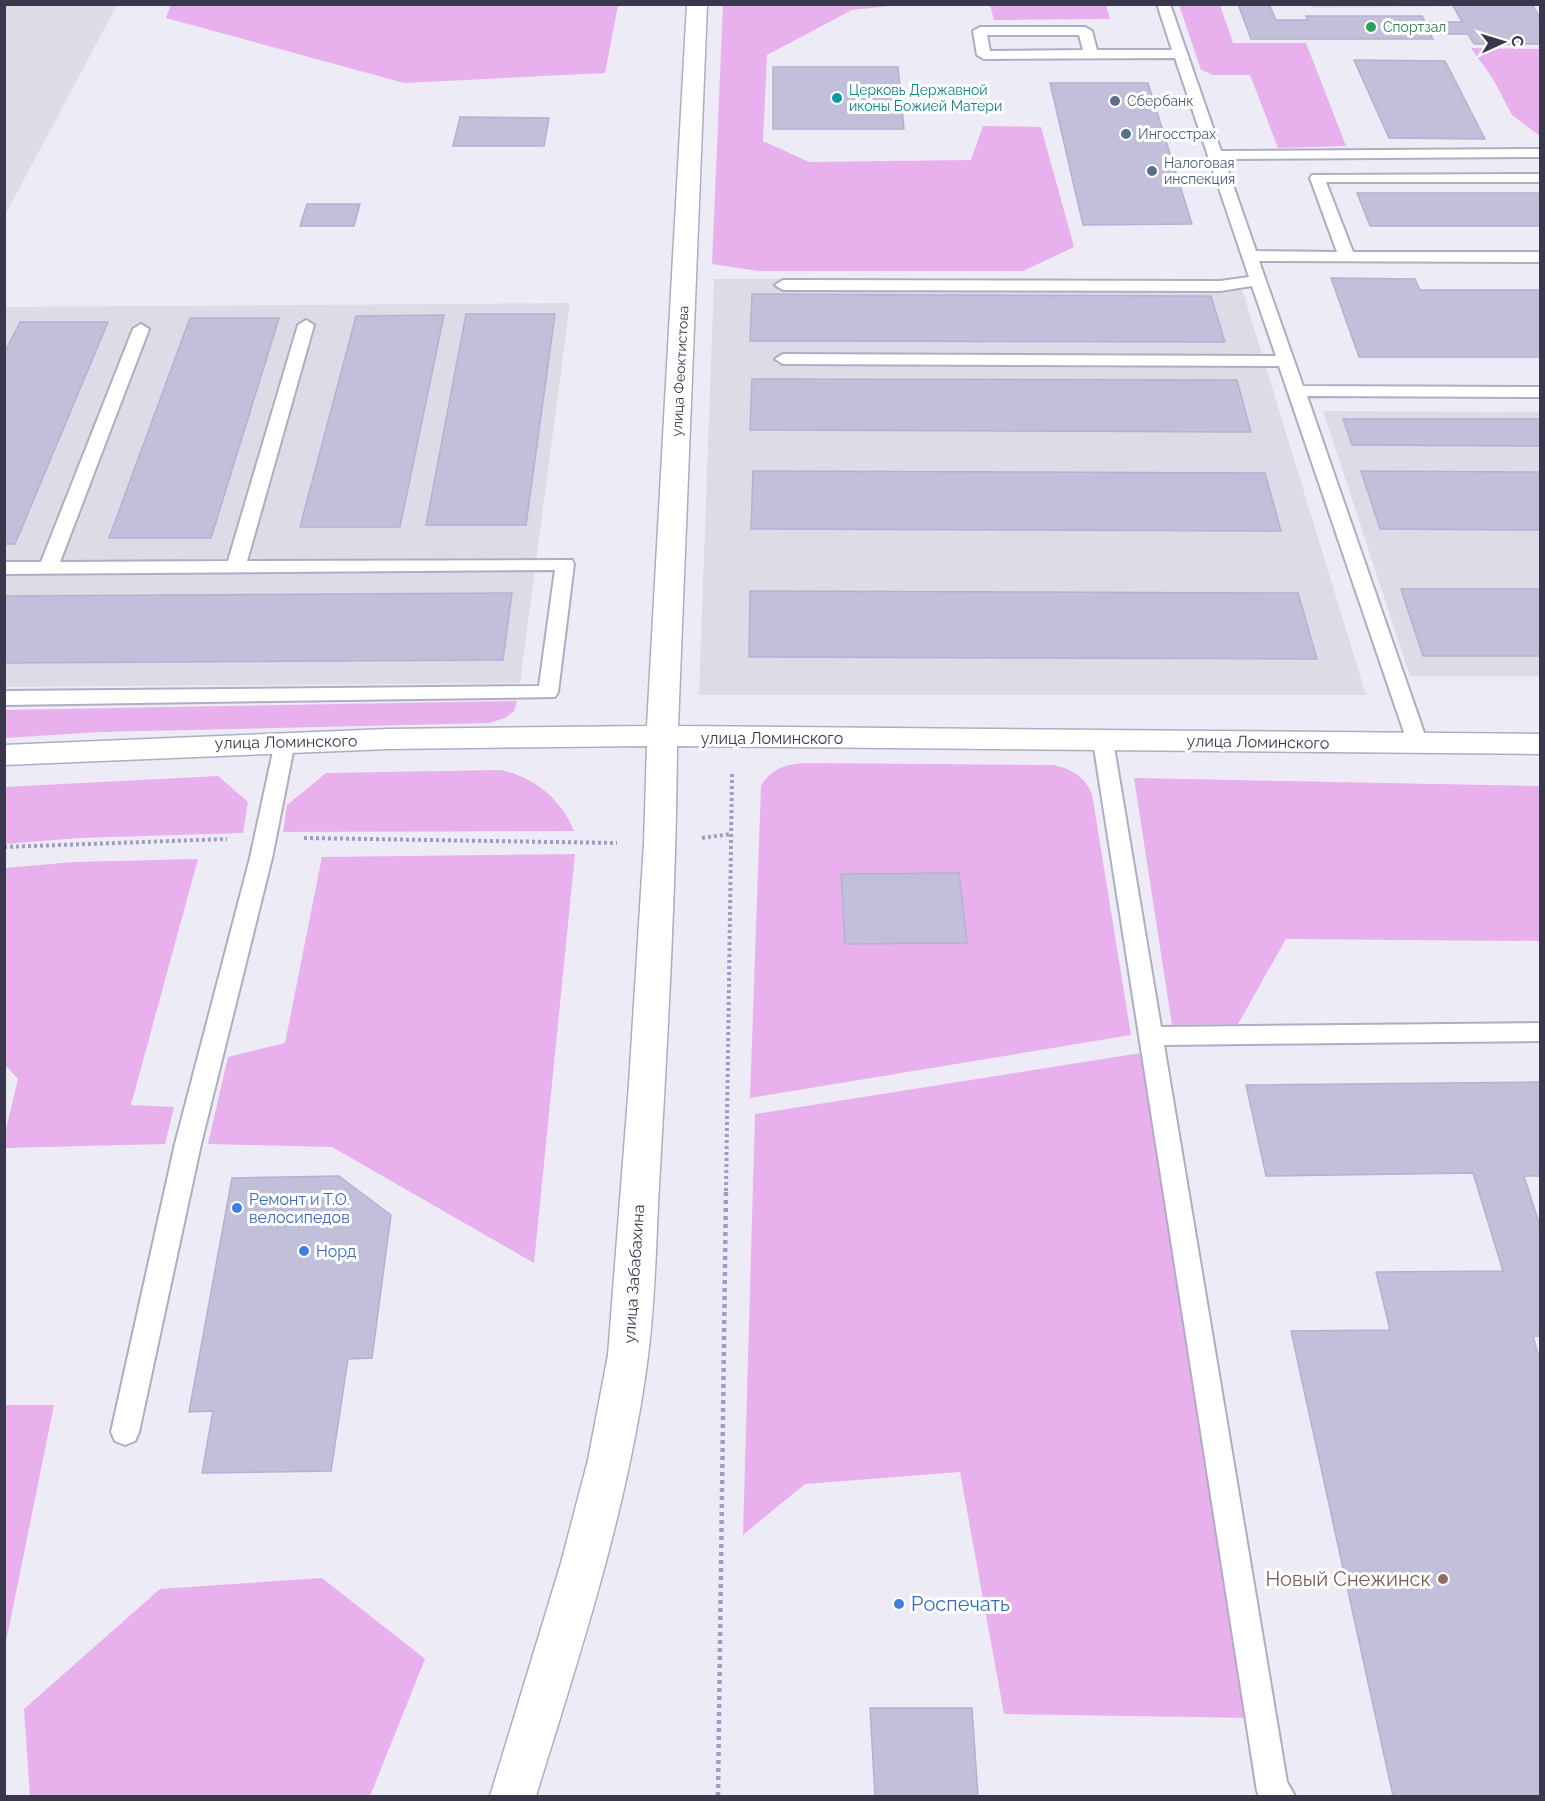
<svg xmlns="http://www.w3.org/2000/svg" width="1545" height="1801" viewBox="0 0 1545 1801" font-family="Raleway,sans-serif">
  <style>
    .industrial { fill: #dcdce6 }
    .green { fill: #e9b0ee }
    .parking { fill: #e0dfe5 }
    .building { fill: #c1bfd9; stroke: #b4b1d5; stroke-width: 1.5 }
    .lines { fill: none; stroke-linecap: round; stroke-linejoin: round }
    .service-casing { stroke: #afacc3; stroke-width: 4 }
    .tertiary-casing { stroke: #afacc3; stroke-width: 3 }
    .path-far1 { stroke: #a19cc6; stroke-width: 4; stroke-dasharray: 3 3; stroke-linecap: butt }
    .path { stroke: #a19cc6; stroke-width: 4.5; stroke-dasharray: 4 4; stroke-linecap: butt }
    .service { fill: #fff; fill-rule: evenodd }
    .tertiary { fill: #fff; fill-rule: evenodd }
    .leisure-dot { fill: #2e9e5b; stroke: #fff; stroke-width: 2 }
    .culture-dot { fill: #0f9aa8; stroke: #fff; stroke-width: 2 }
    .service-dot { fill: #5c6f8a; stroke: #fff; stroke-width: 2 }
    .shop-dot { fill: #3f7fe0; stroke: #fff; stroke-width: 2 }
    .education-dot { fill: #8d6e63; stroke: #fff; stroke-width: 2 }
    .labels { text-anchor: middle; dominant-baseline: central; stroke-width: 6; stroke-linejoin: round; paint-order: stroke }
    .far-leisure-label { font-size: 14px; fill: #27864d; stroke: #fff; text-anchor: start }
    .far-culture-label { font-size: 14px; fill: #0d838f; stroke: #fff; text-anchor: start }
    .far-service-label { font-size: 14px; fill: #4e5e75; stroke: #fff; text-anchor: start }
    .far-street-label { font-size: 14px; fill: #39374c; stroke: #fff }
    .street-label { font-size: 16px; fill: #39374c; stroke: #fff }
    .shop-label { font-size: 16px; fill: #366cbe; stroke: #fff; text-anchor: start }
    .near-education-label { font-size: 20px; fill: #785e54; stroke: #fff; text-anchor: end }
    .near-shop-label { font-size: 20px; fill: #366cbe; stroke: #fff; text-anchor: start }
  </style>
  <rect width="100%" height="100%" fill="#edebf6"/>
  <path class="industrial" d="M5,4L117,5L5,215L4,5Z
    M714,279H1239L1366,695H699Z
    M570,303L520,683L5,687V307Z
    M1323,411L1540,412V676H1410Z"/>
  <path class="green" d="M171,4H618V5L605,73L404,83L166,18Z
    M723,5H900L852,10L767,55L763,141L809,162L971,160L983,126L1041,127L1074,247L1023,271H758L712,264Z
    M990,5H1106L1110,19L994,20Z
    M1179,5H1220L1233,43H1306L1346,146L1278,148L1250,75H1213L1201,70Z
    M1471,48L1540,49V136L1512,115L1493,79Z
    M517,701L514,711L505,718L489,723L100,732L5,738V710Z
    M803,763L1054,765C1073,770 1084,776 1092,794L1131,1035L750,1098L761,786C771,769 784,765 803,763Z
    M501,770C535,778 561,799 574,831L283,832L287,805L326,773Z
    M218,776L248,802L243,833L79,838L5,844V787Z
    M1134,778L1540,786V941L1286,939L1238,1024L1172,1025Z
    M575,854L534,1263L332,1147L208,1144L228,1057L285,1043L322,857Z
    M198,859L131,1105L174,1107L165,1144L5,1148V1133L18,1079L5,1065V868L74,862Z
    M1147,1052L1256,1718L1004,1714L960,1472L805,1484L743,1535L755,1114Z
    M5,1405H54L5,1647L4,1405Z
    M322,1578L425,1659L370,1796H30L24,1709L160,1589Z"/>
  <path class="parking" d="M1446,4L1448,7L1313,8L1312,5Z"/>
  <path class="building" d="M1238,4H1269L1276,20H1308L1306,16H1422L1425,22H1462L1452,4H1532L1540,18V44H1474L1468,34H1430L1433,39H1251Z
    M1354,60L1445,61L1485,139L1389,138Z
    M773,67H898L904,129H773Z
    M1050,83H1148L1192,224L1083,225Z
    M460,117L549,118L544,146H453Z
    M1357,193H1540V226H1370Z
    M307,204H360L354,226H300Z
    M1331,278L1415,279L1420,290H1540V357H1359Z
    M752,294L1211,296L1225,342L750,341Z
    M466,314H555L526,525H426Z
    M444,315L400,527H300L356,316Z
    M190,318H279L211,538H109Z
    M20,322H108L15,544H4V354Z
    M752,379L1237,380L1251,432L750,430Z
    M1343,419H1540V446L1352,445Z
    M753,471L1265,473L1281,531L751,529Z
    M1361,471L1540,472V530L1380,529Z
    M1401,589H1540V656H1423Z
    M750,591L1298,593L1317,659L749,657Z
    M512,593L503,660L4,663V596Z
    M959,873L967,943L845,944L841,874Z
    M1540,1082V1176H1524L1540,1226V1336H1533L1540,1361V1796H1393L1291,1331L1390,1330L1376,1272L1503,1271L1473,1173L1266,1176L1246,1085Z
    M339,1176L391,1215L372,1358L348,1359L331,1471L202,1473L213,1411L189,1412L232,1178Z
    M870,1708H972L978,1796H875Z"/>
  <g class="lines">
    <g class="service-casing">
      <path id="service" d="M1157,4H1170L1221,151L1540,149V157L1224,159L1256,251L1337,252L1310,178L1312,175L1540,174V182H1326L1353,252H1540V262L1259,261L1303,386L1540,387V397L1307,396L1428,744L1425,749H1411L1408,744L1279,366L783,364L775,359L783,354L1276,356L1252,286L1220,291L783,290L775,285L783,280L1220,281L1249,277L1175,58L984,59L977,55L973,31L980,27H1085L1092,31L1097,50H1172ZM987,35H1079L1083,50L990,51Z
        M306,320L314,325L247,561L572,560L574,564L558,692L555,697L4,705V691L539,686L555,570L4,574V562H41L133,329L141,324L149,329L60,562L228,561L298,325Z
        M1103,734L1110,736L1113,741L1161,1027L1540,1023V1041L1164,1045L1287,1782L1295,1796H1259L1257,1791L1093,741L1096,736Z
        M285,735L292,737L295,742L272,858L201,1144L139,1432L135,1441L125,1445L115,1441L111,1432L175,1144L250,858L275,742L278,737Z"/>
    </g>
    <g class="tertiary-casing">
      <path id="tertiary" d="M687,4H707L678,726L1540,734V754L677,746C676,887 668,1028 660,1169C656,1231 656,1294 648,1356C629,1506 580,1653 536,1796H490L561,1563L588,1460L608,1355L629,1084L644,843L647,746L388,749L4,765V745L388,729L647,726Z"/>
    </g>
    <path class="path-far1" d="M304,838L617,843
      M702,838L731,834
      M4,847L227,839
      M726,1191L732,774"/>
    <path class="path" d="M718,1796L726,1190"/>
    <use href="#service" class="service"/>
    <use href="#tertiary" class="tertiary"/>
  </g>
  <circle class="leisure-dot" cx="1371" cy="27" r="6"/>
  <circle class="culture-dot" cx="837" cy="98" r="6"/>
  <g class="service-dot">
    <circle cx="1115" cy="101" r="6"/>
    <circle cx="1126" cy="134" r="6"/>
    <circle cx="1152" cy="171" r="6"/>
  </g>
  <g class="shop-dot">
    <circle cx="237" cy="1208" r="6"/>
    <circle cx="304" cy="1251" r="6"/>
    <circle cx="899" cy="1604" r="6"/>
  </g>
  <circle class="education-dot" cx="1443" cy="1579" r="6"/>
  <g class="labels">
    <g class="far-leisure-label">
      <text x="1383" y="27">Спортзал</text>
    </g>
    <g class="far-culture-label">
      <text x="849" y="90">Церковь Державной<tspan x="849" dy="16">иконы Божией Матери</tspan></text>
    </g>
    <g class="far-service-label">
      <text x="1127" y="101">Сбербанк</text>
      <text x="1138" y="134">Ингосстрах</text>
      <text x="1164" y="163">Налоговая<tspan x="1164" dy="16">инспекция</tspan></text>
    </g>
    <g class="far-street-label">
      <text transform="translate(680 371) rotate(-87)">улица Феоктистова</text>
    </g>
    <g class="street-label">
      <text x="772" y="738">улица Ломинского</text>
      <text transform="translate(286 742) rotate(-1)">улица Ломинского</text>
      <text transform="translate(1258 742) rotate(1)">улица Ломинского</text>
      <text transform="translate(634 1274) rotate(-86)">улица Забабахина</text>
    </g>
    <g class="shop-label">
      <text x="249" y="1199">Ремонт и Т.О.<tspan x="249" dy="18">велосипедов</tspan></text>
      <text x="316" y="1251">Норд</text>
    </g>
    <g class="near-education-label">
      <text x="1431" y="1579">Новый Снежинск</text>
    </g>
    <g class="near-shop-label">
      <text x="911" y="1604">Роспечать</text>
    </g>
  </g>
  <rect width="1545" height="1801" fill="none" stroke="#39374c" stroke-width="12"/>
  <g transform="translate(1503 42) rotate(86)" stroke="#ffffff" stroke-width="4.5" paint-order="stroke">
  <path d="M0-4.5L10 22L0 15L-10 22Z" fill="#39374c"/>
  <text y="-9" font-size="16" font-weight="bold" text-anchor="middle" fill="#39374c">С</text>
  </g>
</svg>
